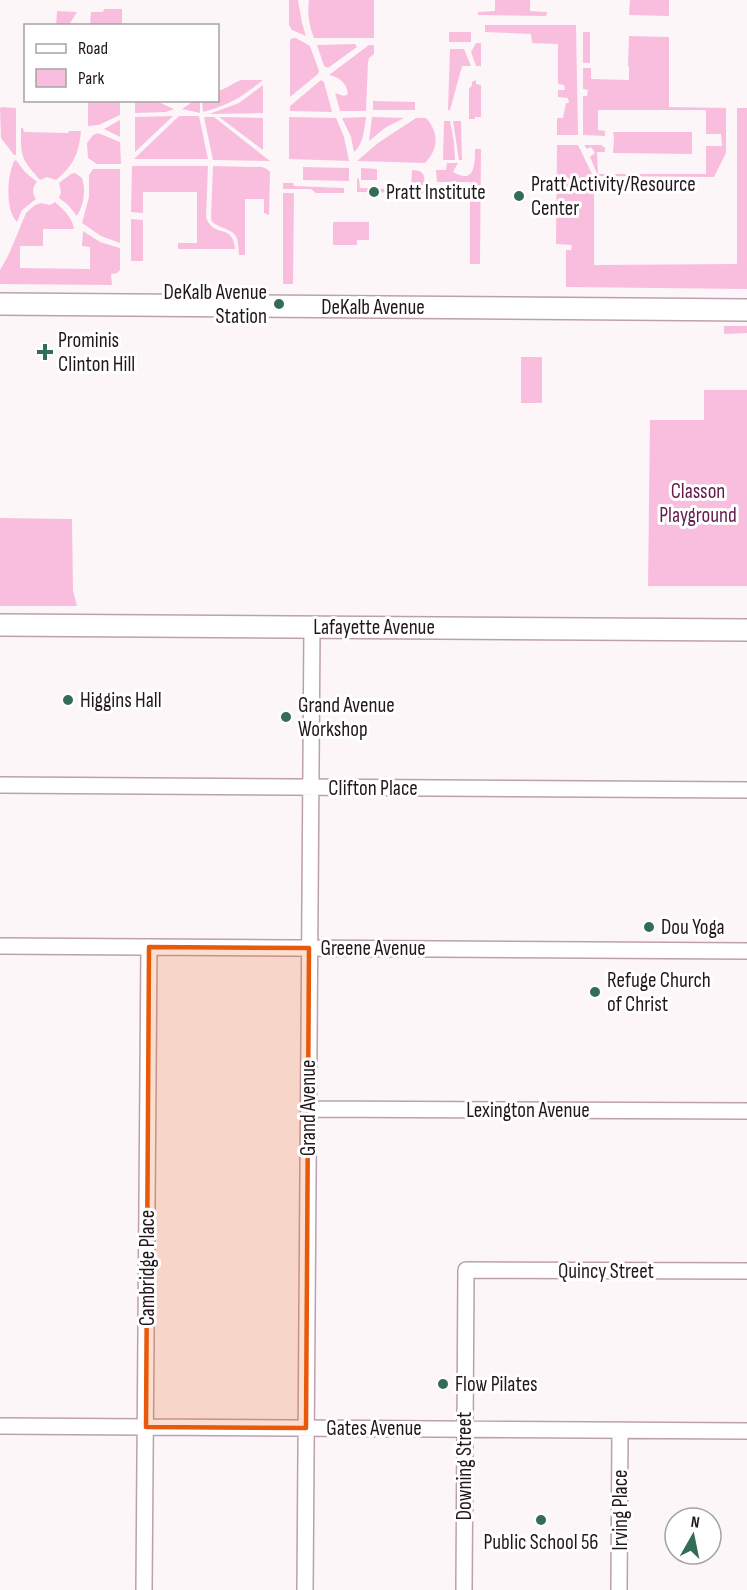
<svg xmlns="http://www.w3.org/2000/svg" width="747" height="1590" viewBox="0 0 747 1590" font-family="'Sofia Sans Condensed',sans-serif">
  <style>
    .green { fill: #f9bede }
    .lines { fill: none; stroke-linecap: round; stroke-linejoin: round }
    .street-casing { stroke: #bca0af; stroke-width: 18 }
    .secondary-casing { stroke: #bca0af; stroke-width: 24 }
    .street { stroke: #fff; stroke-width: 15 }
    .secondary { stroke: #fff; stroke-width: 21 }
    .marked { fill: #e8590c; fill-opacity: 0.2; stroke: #e8590c; stroke-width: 4.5; stroke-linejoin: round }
    .poi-dot { fill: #336d55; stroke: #fff; stroke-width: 2 }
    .labels { text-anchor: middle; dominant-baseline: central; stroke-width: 6; stroke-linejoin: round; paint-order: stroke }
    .poi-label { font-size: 21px; fill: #21171d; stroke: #fff; text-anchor: start }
    .street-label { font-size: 21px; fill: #21171d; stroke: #fff }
    .park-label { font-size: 21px; fill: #651a4c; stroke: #fff }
  </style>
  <rect width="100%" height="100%" fill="#fcf6f9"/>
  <path class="green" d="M289,0H298L302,23L306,36L292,30L289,25Z
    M309,0H374V38H314C309,26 307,13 309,0Z
    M495,0H530V11L547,12L546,16L478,15V12L495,11Z
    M630,0H669V16L629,15Z
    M104,9H122V25H90L91,12H103Z
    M57,11L77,12L69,25L56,26Z
    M485,25H576L578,135H557V118H563L566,103H569L568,98L558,97V90H565L564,85L558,84V44L532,43L531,34L485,32Z
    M449,32H471V42H449Z
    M583,32H590V63H583Z
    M629,36L669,37V107L726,108V153L714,177L598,176L590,157L595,153L591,147L587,149L584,145H602L603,147H605V152H597L598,174H706V146H722L721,134H706V110H598V130L605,131V136L583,135V96H587L588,90L583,89V68H591V79L629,80V67L628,66Z
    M293,38H296L310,46L319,71L318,74L290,97V40Z
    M476,43H481V66H476L471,52Z
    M355,44L357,47L328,68L324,66L317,45Z
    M369,45H374V54L369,58L368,62L366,111H340L335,93L344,96L348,94C347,83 339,77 329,75Z
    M450,49H464L471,66H462L450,110H448Z
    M241,80H263C240,98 231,104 203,112L202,101L218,100V91C226,89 233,83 241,80Z
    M321,80L324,82L332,112L290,111V106Z
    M476,80V84L481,85V117H475V119H469V89L472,85V82Z
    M263,85V113L209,114L239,103Z
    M88,101H120V115L99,125L88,126Z
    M135,101H156L174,109L166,112L135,113Z
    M194,101H200V113L182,109Z
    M373,101L415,102V110H373Z
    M2,107L16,108V155H14L1,138L0,108Z
    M737,108H747V289L566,287V250H571L572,245L556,244L557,145H578L594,178V265L737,264Z
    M173,116L135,152V117Z
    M179,116H199L208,159H134Z
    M204,117H214L270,161L213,160Z
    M219,117L263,118V150Z
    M289,117L336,118L344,137L349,161L289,159Z
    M366,117C364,129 364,144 354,152L351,137L342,118Z
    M372,117L404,118L385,128L369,141Z
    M416,118H426C439,132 439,149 425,163L357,161L378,143Z
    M120,119V137L104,129L120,120Z
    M444,121H450L454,142L455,160H443Z
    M453,121H461L462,160H459Z
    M21,128H23L24,132L68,133L69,131H81C79,154 73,166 56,180L47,177L40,180C20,157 21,157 21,128Z
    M613,132H692V154L613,153L614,137Z
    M98,133L120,142L121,164H97L88,158L87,143L93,135Z
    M475,149H481L480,264H470V182H437L436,170H446L447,163H458L453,172C475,185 475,164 475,149Z
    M16,160L25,172L37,182C32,187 32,194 36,199L22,210L17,222C5,210 7,177 14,161Z
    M132,166H208L206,217C213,239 233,222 235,249H178V243H197V192H143V213L131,212Z
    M213,166L262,167L267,169L270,172L269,215L264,213V199H245V255H239C238,226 232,235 212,222L211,218Z
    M303,167L349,168V181L303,180Z
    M361,168L377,169V180H361Z
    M93,169H120V243L101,236L82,223L89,197V175Z
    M412,170C428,170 424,180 424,193L357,192V178L359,179L360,188L411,190Z
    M75,173L82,178C86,191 84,204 77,216L67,204L59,198L61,192L59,183L71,174Z
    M283,183H293L294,186L344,188V193H316L311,189H283Z
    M283,193H294L293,284H283Z
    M55,202C63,209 73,218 74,229H43V246H20V268L90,269V247L82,246L83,231L100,242L120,248V270L117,273L111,274L112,285L0,284V270L9,254L26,213L35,205L41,203L50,205Z
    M131,219L143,220V261H131Z
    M333,222H369V240H357V245H333Z
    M724,326H747V333L724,334Z
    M521,357H542V403H521Z
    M704,390H747V586H648L650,420H704Z
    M0,518L72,519L73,591L77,606H0Z"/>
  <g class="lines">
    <g class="street-casing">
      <path id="street" d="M0,785L747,790
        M0,946L747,951
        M308,1109L747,1111
        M0,1426L747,1431
        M144,1590L149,947
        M305,1590L312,627
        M464,1590L466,1270L747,1271
        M619,1590L620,1430"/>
    </g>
    <g class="secondary-casing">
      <path id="secondary" d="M0,304L747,310
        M0,625L747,630"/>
    </g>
    <use href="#street" class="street"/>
    <use href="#secondary" class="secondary"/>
  </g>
  <path class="marked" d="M149,947L309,948L306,1428L146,1427Z"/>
  <g class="poi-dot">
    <circle cx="374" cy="192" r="6"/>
    <circle cx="519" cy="196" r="6"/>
    <circle cx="279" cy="304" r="6"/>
    <path d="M42 343h6v6h6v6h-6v6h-6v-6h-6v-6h6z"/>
    <circle cx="68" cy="700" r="6"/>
    <circle cx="286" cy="717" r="6"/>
    <circle cx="649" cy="927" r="6"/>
    <circle cx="595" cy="992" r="6"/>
    <circle cx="443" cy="1384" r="6"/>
    <circle cx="541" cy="1520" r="6"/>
  </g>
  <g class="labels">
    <g class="poi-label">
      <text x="531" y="184">Pratt Activity/Resource<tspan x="531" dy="24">Center</tspan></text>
      <text x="386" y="192">Pratt Institute</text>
      <text x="267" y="292" text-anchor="end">DeKalb Avenue<tspan x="267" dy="24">Station</tspan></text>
      <text x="58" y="340">Prominis<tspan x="58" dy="24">Clinton Hill</tspan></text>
      <text x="80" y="700">Higgins Hall</text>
      <text x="298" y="705">Grand Avenue<tspan x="298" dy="24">Workshop</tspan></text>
      <text x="661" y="927">Dou Yoga</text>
      <text x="607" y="980">Refuge Church<tspan x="607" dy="24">of Christ</tspan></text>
      <text x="455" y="1384">Flow Pilates</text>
      <text x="541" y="1542" text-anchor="middle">Public School 56</text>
    </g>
    <g class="street-label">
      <text x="373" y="307">DeKalb Avenue</text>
      <text x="374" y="627">Lafayette Avenue</text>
      <text x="373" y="788">Clifton Place</text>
      <text x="373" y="948">Greene Avenue</text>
      <text transform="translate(308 1108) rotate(-90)">Grand Avenue</text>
      <text x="528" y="1110">Lexington Avenue</text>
      <text transform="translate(147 1268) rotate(-90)">Cambridge Place</text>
      <text x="606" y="1271">Quincy Street</text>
      <text x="374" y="1428">Gates Avenue</text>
      <text transform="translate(464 1466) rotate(-90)">Downing Street</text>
      <text transform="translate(620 1510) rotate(-90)">Irving Place</text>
    </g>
    <g class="park-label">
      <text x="698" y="491">Classon<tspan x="698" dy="24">Playground</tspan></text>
    </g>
  </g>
  <rect x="24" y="24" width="195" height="78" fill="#ffffff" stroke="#a6a2a5" stroke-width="1.5"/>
  <rect x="36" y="44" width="30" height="9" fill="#ffffff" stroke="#a6a2a5" stroke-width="1.5"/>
  <text x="78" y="54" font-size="18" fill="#21171d">Road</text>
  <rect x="36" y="69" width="30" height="18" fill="#f9bede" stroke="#a6a2a5" stroke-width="1.5"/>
  <text x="78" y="84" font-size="18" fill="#21171d">Park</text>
  <g transform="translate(693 1536) rotate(9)"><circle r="28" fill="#ffffff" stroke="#a6a2a5" stroke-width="1.5"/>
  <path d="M0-4.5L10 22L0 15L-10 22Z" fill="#336d55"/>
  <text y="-9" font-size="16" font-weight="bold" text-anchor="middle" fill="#21171d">N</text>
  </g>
</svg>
